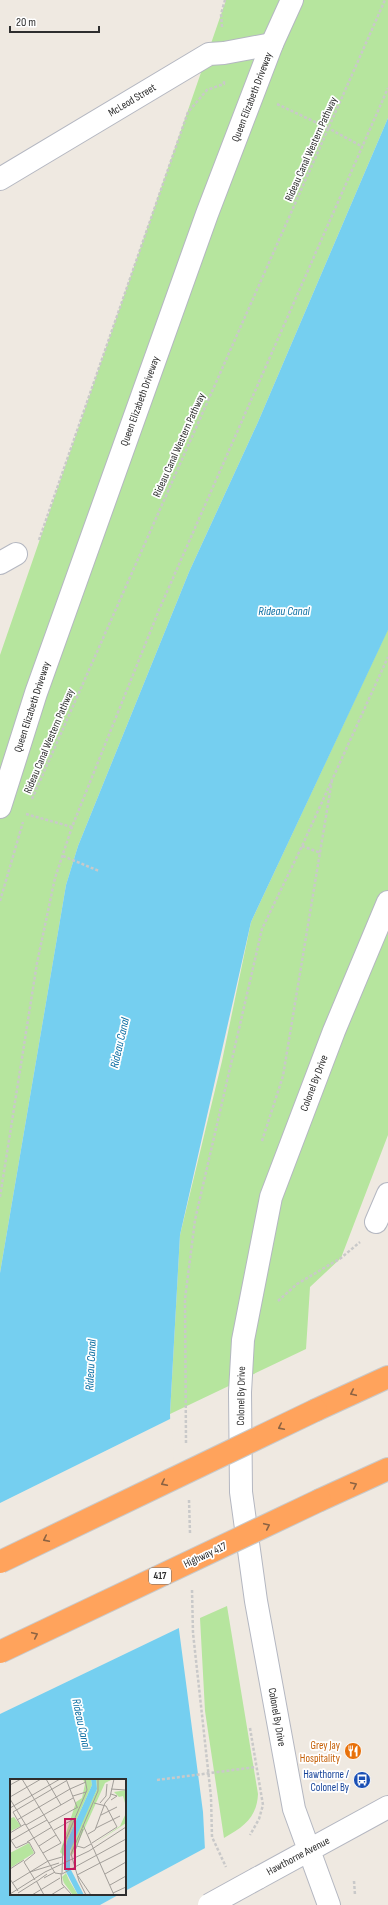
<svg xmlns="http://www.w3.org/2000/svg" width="388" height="1905" viewBox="0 0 388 1905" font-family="'Sofia Sans Condensed',sans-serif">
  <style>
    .green { fill: #b6e59e }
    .water { fill: #75cff0; fill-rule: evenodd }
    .pier { fill: #efe9e1 }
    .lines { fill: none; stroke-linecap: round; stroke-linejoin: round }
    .street-casing { stroke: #b4b7c1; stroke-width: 24 }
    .secondary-casing { stroke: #b4b7c1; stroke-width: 24 }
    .highway-casing { stroke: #c9c9c9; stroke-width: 24 }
    .path { stroke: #c9c9c9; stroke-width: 2.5; stroke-dasharray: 3 2; stroke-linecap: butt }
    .street { stroke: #fff; stroke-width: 22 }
    .secondary { stroke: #fff; stroke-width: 22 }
    .highway { stroke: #ffa35c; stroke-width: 22 }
    .secondary-bridge-casing { stroke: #b4b7c1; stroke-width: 24; stroke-linecap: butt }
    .highway-bridge-casing { stroke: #c9c9c9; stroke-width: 24; stroke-linecap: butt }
    .secondary-bridge { stroke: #fff; stroke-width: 22 }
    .highway-bridge { stroke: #ffa35c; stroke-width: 22 }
    .oneway { stroke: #8c6343 }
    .labels { text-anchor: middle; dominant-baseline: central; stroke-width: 3.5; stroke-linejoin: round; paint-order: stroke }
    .shield { fill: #fff; stroke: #6d6d6d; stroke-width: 1 }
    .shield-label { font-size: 10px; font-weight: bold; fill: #2e2e2e }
    .street-label { font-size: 11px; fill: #2e2e2e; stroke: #fff }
    .food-label { font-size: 11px; fill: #c56008; stroke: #fff; text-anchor: end }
    .transit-label { font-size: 11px; fill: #164399; stroke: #fff; text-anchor: end }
    .water-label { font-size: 12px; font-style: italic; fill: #0d6fa3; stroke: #fff }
    .inset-road { fill: none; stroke: #a29e99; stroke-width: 1 }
    .view { fill: #c2185b; fill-opacity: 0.15; stroke: #c2185b; stroke-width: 2 }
    .inset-edge { fill: none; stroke: #2e2e2e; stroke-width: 2 }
  </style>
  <rect width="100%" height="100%" fill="#efe9e1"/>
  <path class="green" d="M226,0H388V118L258,422L189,572L78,846L66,885L0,1273V655Z
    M388,629V1135L341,1258L310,1287L306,1349L170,1414L180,1235L222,1061L251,922Z
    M227,1606L258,1794C257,1817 244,1827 224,1838L205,1711L200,1618Z"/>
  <path class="water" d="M388,118V630L251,922L180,1235L170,1414L178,1622L203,1812L205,1850L233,1905H0V1273L66,885L78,846L189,572L258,422ZM11,1780H125V1894H11Z"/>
  <path class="pier" d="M172,1418L181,1627L0,1714V1503Z
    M207,1847L235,1905H100L120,1894H125V1891Z"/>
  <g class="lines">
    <g class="street-casing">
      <path id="street" d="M0,179L209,54L224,53L272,44
        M0,563L16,554
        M376,1222L388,1194"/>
    </g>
    <g class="secondary-casing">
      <path id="secondary" d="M0,807L36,693L207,214L272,44L292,0
        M258,1878L388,1807
        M329,1905L294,1809L256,1601L241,1492L240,1392L243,1340L271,1197L334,1031L388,902"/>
    </g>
    <g class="highway-casing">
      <path id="highway" d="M316,1410L388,1377
        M320,1500L388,1469"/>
    </g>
    <path class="path" d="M222,27L221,14L225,0
      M277,104L328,128L363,147
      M39,540L188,112L207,90L224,84V80
      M32,799L385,0
      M26,814L72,827
      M302,846L321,853
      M63,856L99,871
      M0,901L23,822
      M262,1141L283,1076L332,780
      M0,1197L37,963L55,878L72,827L159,610L388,88
      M278,1301L297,1284L341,1258L360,1242
      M186,1443L185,1299L195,1220L262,929L302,846L388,657
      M189,1500L190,1533
      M192,1590L193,1633L211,1797L212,1837L226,1867
      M250,1728L263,1805L259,1819L250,1835
      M157,1780L256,1767
      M354,1881L355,1895"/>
    <use href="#street" class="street"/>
    <use href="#secondary" class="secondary"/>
    <use href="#highway" class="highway"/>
    <g class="secondary-bridge-casing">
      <path id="secondary-bridge" d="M209,1905L258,1878"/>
    </g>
    <g class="highway-bridge-casing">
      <path id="highway-bridge" d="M0,1562L316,1410
        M0,1652L320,1500"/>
    </g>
    <use href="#secondary-bridge" class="secondary-bridge"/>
    <use href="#highway-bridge" class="highway-bridge"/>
  </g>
  <defs><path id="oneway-chevron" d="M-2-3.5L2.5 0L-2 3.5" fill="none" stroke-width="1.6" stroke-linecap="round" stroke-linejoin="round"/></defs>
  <g class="oneway">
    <use href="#oneway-chevron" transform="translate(353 1393) rotate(155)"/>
    <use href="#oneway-chevron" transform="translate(281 1427) rotate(154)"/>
    <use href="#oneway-chevron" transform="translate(164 1483) rotate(154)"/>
    <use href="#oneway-chevron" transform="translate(354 1485) rotate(-25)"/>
    <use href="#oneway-chevron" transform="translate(267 1526) rotate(-25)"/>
    <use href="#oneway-chevron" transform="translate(46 1539) rotate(154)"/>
    <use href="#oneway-chevron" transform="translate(35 1635) rotate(-25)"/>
  </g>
  <defs>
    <g id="restaurant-disc" transform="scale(0.9)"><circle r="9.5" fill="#e8710a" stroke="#fff"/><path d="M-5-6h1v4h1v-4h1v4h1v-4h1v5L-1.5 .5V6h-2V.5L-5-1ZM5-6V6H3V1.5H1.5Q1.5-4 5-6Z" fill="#fff"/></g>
    <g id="bus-disc" transform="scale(0.9)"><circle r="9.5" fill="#1a4fb4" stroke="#fff"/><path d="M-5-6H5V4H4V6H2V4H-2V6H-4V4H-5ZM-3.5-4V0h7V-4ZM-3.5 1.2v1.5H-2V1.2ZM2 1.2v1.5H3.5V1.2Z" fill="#fff"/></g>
  </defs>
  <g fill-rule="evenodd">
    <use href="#restaurant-disc" x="353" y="1751"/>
    <use href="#bus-disc" x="362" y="1780"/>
  </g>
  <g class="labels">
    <rect class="shield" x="149" y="1568" width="22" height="16" rx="3"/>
    <g class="shield-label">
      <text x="160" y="1576">417</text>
    </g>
    <g class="street-label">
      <text transform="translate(252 97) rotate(-69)">Queen Elizabeth Driveway</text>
      <text transform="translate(132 100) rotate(-31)">McLeod Street</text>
      <text transform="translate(311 149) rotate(-66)">Rideau Canal Western Pathway</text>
      <text transform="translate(140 401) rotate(-70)">Queen Elizabeth Driveway</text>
      <text transform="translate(179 445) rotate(-66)">Rideau Canal Western Pathway</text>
      <text transform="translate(32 707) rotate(-72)">Queen Elizabeth Driveway</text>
      <text transform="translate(49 741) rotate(-67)">Rideau Canal Western Pathway</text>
      <text transform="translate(314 1083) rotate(-69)">Colonel By Drive</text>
      <text transform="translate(241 1396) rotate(-89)">Colonel By Drive</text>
      <text transform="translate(205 1555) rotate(-25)">Highway 417</text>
      <text transform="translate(277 1717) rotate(80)">Colonel By Drive</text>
      <text transform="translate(298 1856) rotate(-28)">Hawthorne Avenue</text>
    </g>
    <g class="food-label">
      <text x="340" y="1745">Grey Jay<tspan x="340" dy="13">Hospitality</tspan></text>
    </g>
    <g class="transit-label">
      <text x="349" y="1774">Hawthorne /<tspan x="349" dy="13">Colonel By</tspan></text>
    </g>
    <g class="water-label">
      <text x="284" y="611">Rideau Canal</text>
      <text transform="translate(120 1043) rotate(-77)">Rideau Canal</text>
      <text transform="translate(91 1365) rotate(-87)">Rideau Canal</text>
      <text transform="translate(81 1724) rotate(78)">Rideau Canal</text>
    </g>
  </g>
  <g transform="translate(10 1779)">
    <rect width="116" height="116" fill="#efe9e1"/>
    <path d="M73,0H81L82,6L57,62L54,77L50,73L66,23L72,19L75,5ZM86,0L101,1L95,4L63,75L60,77L62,64L87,10ZM116,11V44L84,65L110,47L116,34L115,24L113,17L109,18L104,13ZM4,38L11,47L1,52V39ZM19,64L24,74L0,89V74ZM56,94L59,101L68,116H63L54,104L52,98Z" fill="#b6e59e"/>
    <path d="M81,0H86L87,10L60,72V89L74,116H68L55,91L54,77L57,62L82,6Z" fill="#75cff0"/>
    <path class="inset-road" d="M12,0L51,64M36,0L51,26M56,0L67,28M0,6L11,0M101,10L116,11M63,17L76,13M0,18L31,0M0,20L45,94L52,95L87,76M101,21L107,17L101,15M90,24L96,17L97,5M0,29L50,0M91,36L107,28M7,41L60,10L76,3M39,44L68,28M16,46L63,19M73,46L104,116M11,47L3,33L56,2M86,49L110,37M19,51L37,41M44,51L62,41M0,54L15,45M78,55L85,51L95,24L100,18L104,0M0,60L6,69L19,63L25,74L14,83L25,101M0,62L19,51M17,63L42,48M82,64L107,48L96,27L84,24M29,67L46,56M67,67L74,69L81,65M65,72L73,50M33,74L51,64M87,76L116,60M38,82L52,78M90,84L116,71M0,90L14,81M20,93L49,84M51,94L52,105L62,116M52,94L53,67L77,11L75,0M95,95L116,83M67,96L90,84M68,97L81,116M34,99L45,93M0,100L8,112M69,102L61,75L88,12V0M69,102L76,116M26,103L37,95M27,103L34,116M2,104L38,82M100,106L116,97M8,114L27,102M103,114L116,108M0,115L35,93L79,72L116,48M22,116L50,99M41,116L54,108"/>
    <path class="view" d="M55,40H65V90H55Z"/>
    <rect width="116" height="116" class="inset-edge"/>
  </g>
  <path d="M10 26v6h89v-6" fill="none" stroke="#2e2e2e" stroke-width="2"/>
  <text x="16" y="26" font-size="12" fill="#2e2e2e" stroke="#ffffff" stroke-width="3" paint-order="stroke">20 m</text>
</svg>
